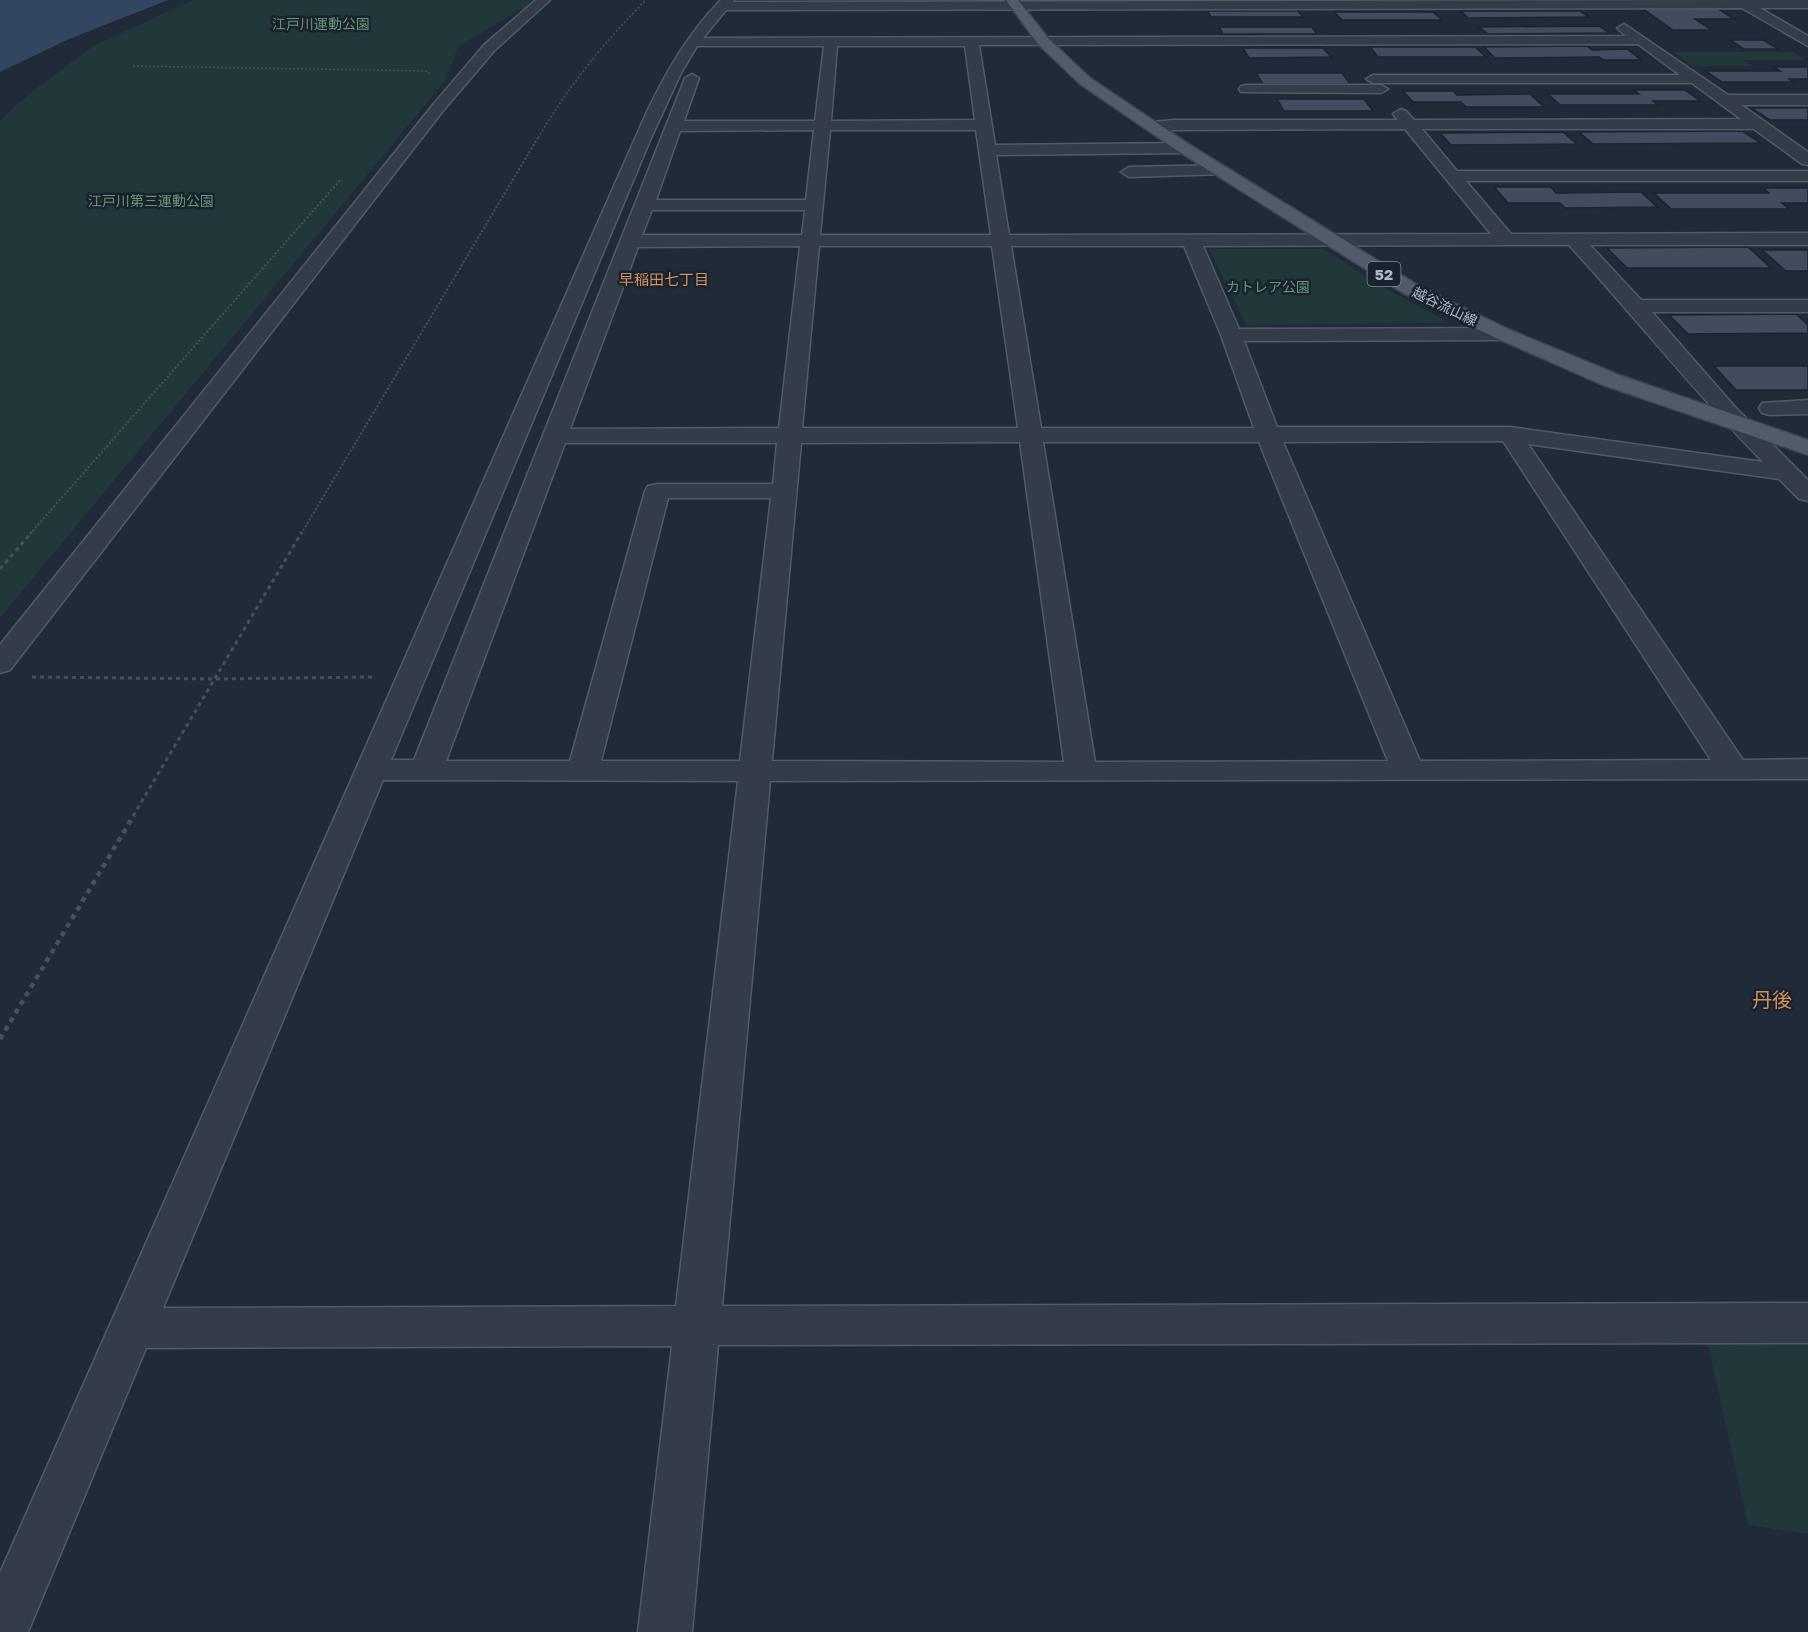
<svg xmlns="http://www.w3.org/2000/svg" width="1808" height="1632" viewBox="0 0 1808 1632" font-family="'Golos Text','Noto Sans JP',sans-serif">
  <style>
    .green { fill: #22373a }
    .water { fill: #334661 }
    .building { fill: #414d5e; stroke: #1b2430; stroke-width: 1.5 }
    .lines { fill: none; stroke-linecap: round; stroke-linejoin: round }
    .minor-casing { stroke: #515a67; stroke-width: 3 }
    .major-casing { stroke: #3d4553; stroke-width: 3 }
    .path-far3 { stroke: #405457; stroke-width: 1.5; stroke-dasharray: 2 2; stroke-linecap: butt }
    .path-far2 { stroke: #405457; stroke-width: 2; stroke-dasharray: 2 2; stroke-linecap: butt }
    .path-far1 { stroke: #405457; stroke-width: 3; stroke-dasharray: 4 4; stroke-linecap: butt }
    .path { stroke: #405457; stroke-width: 4.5; stroke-dasharray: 5 5; stroke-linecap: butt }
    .minor { fill: #343c49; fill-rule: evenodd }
    .major { fill: #525b69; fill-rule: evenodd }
    .labels { text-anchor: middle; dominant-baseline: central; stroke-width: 5; stroke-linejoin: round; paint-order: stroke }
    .far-park-label { font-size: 14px; fill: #659771; stroke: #19222e }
    .far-street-label { font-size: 14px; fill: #aeb7c6; stroke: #19222e }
    .shield { fill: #19222e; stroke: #818a98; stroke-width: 1.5 }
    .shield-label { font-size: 15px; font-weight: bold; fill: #aeb7c6 }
    .far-neighbourhood-label { font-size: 15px; fill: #d5915a; stroke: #19222e }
    .quarter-label { font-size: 20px; fill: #d5915a; stroke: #19222e }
  </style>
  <rect width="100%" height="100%" fill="#202a39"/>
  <path class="green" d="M193,0H537L459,46L444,82L0,618V120L29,94L93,46Z
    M1673,52H1794L1806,60H1744L1753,66H1693Z
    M1209,249H1324L1372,281L1450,323L1246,325Z
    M1707,1340L1808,1341V1534L1748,1525Z"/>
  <path class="water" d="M0,0H168L69,39L0,72Z"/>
  <path class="building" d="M1642,8H1717L1734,19H1695L1712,30H1673Z
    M1208,11H1298L1303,17H1211Z
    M1461,11H1580L1588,17L1468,18Z
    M1334,12H1433L1442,20H1342Z
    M1599,26L1610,33L1488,34L1479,27Z
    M1219,27H1312L1317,34H1223Z
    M1730,40H1763L1779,49H1744Z
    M1587,46L1592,50L1627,49L1641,60H1603L1599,57L1495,58L1484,47Z
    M1370,47H1475L1486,57H1378Z
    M1243,48H1323L1331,57L1249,58Z
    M1774,67H1808V79H1789L1794,82H1722L1706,71H1780Z
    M1256,73H1342L1350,84H1263Z
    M1634,90H1685L1700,101H1653L1658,105H1560L1548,94H1639Z
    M1403,91H1453L1457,95L1530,94L1544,107H1466L1461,102H1413Z
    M1277,99H1364L1373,111H1284Z
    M1751,108H1808V120H1770Z
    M1742,131L1760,143L1593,144L1579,132Z
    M1563,132L1577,144L1451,145L1440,133Z
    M1494,187H1551L1556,193L1641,192L1657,207L1565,208L1560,203H1508Z
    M1763,188H1808V203H1782L1789,209H1671L1654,193H1769Z
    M1748,247L1771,268H1627L1607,248Z
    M1762,250H1808V271H1786Z
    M1796,314L1808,325V333L1688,334L1669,315Z
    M1714,366H1808V390H1736Z"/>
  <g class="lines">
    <g class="minor-casing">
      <path id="minor" d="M536,0H550L494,51L442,112L10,670L0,673V645L432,106L484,45Z
        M721,0H734L733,2L1808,0V8H1760L1808,36V46L1742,8L726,10L703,38L1626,36L1617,28L1624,24L1728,95H1808V105H1741L1808,152V165L1802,164L1754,129H1422L1457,171H1808V181H1466L1511,234L1808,233V245H1590L1641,300H1808V312H1652L1735,407L1808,480V501L1799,499L1779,479L1528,444L1743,760L1808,759V779L770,781L722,1306L1808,1303V1343L718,1345L692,1632H638L672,1346L146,1348L28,1632H0V1573L645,116C665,74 688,33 721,0ZM1638,44L1680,75H1373L1366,79L1373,83H1692L1741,119L1414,120L1406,111L1401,109L1393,114L1398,120H1174L1152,122L1144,127L1152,132L1174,130L1405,129L1491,234L1009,235L996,155L1184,153L1192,148L1184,143L995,145L979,45ZM697,46H824L815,121H684L699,78L692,74L685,78L414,760H391L651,138L680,75ZM837,46H965L975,120L831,121ZM814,130L806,200H656L680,131ZM830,130H976L991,235H820ZM652,210H805L802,235H642ZM1569,245C1635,317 1695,393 1763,462L1510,427H1277L1244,341L1503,340L1510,338L1513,334L1510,330L1503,328L1239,329L1203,246ZM800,246L779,428L570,429L638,247ZM819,246H992L1018,428H802ZM1011,246H1184L1221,335L1254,428H1041ZM1503,441L1711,760L1420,761L1283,442ZM1020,442L1064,762L772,761L801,443ZM1043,442H1259L1388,761L1095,762ZM565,443H777L773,484H657L648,486L645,491L570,761H446ZM668,498H771L740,761H601ZM383,780L738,781L676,1306L163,1308Z
        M1246,85H1381L1388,89L1381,93L1241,92L1239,89L1241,86Z
        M1220,165L1228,170L1226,174L1129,177L1121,172L1129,167Z
        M1808,400V414L1770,415L1762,413L1759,408L1762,403Z"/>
    </g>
    <g class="major-casing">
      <path id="major" d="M1006,0H1018L1048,38L1090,78L1190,145L1419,286L1510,330L1619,375L1808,440V455L1603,385L1496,338L1405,294L1178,151L1080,84L1038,44Z"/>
    </g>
    <path class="path-far3" d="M133,66L426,71L432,75
      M538,138C568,87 604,42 646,0"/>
    <path class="path-far2" d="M30,534L341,179
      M301,534L539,136"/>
    <path class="path-far1" d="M0,569L32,532
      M32,677L215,679L373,677
      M133,816L302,532"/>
    <path class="path" d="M0,1039L134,815"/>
    <use href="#minor" class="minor"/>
    <use href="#major" class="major"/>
  </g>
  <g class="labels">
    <g class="far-park-label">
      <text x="321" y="23">江戸川運動公園</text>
      <text x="151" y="200">江戸川第三運動公園</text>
      <text x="1268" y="286">カトレア公園</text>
    </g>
    <g class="far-street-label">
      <text transform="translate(1445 306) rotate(26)">越谷流山線</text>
    </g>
    <rect class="shield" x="1367.5" y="262" width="33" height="24" rx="4.5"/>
    <g class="shield-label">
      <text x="1384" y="274">52</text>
    </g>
    <g class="far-neighbourhood-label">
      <text x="664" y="279">早稲田七丁目</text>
    </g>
    <g class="quarter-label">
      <text x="1772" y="999">丹後</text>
    </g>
  </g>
</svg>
